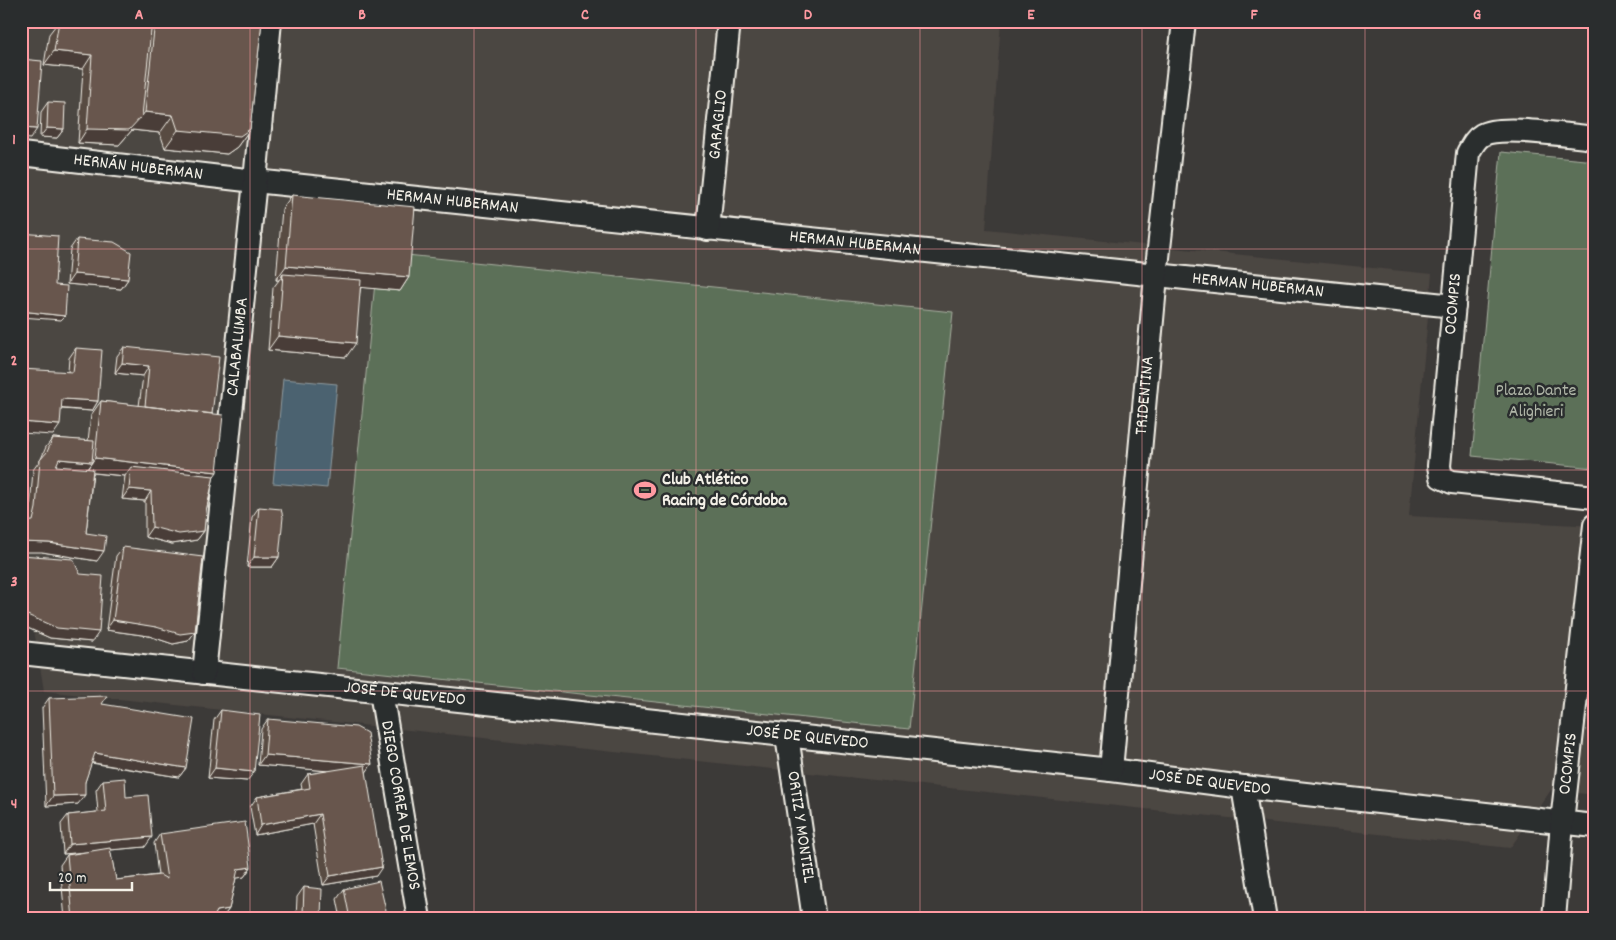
<svg xmlns="http://www.w3.org/2000/svg" width="1616" height="940" viewBox="0 0 1616 940" font-family="Dekko,sans-serif">
  <style>
    .built { fill: #4c4642 }
    .green { fill: #5c6f59; stroke: #a8b0a0 }
    .water { fill: #4b626f; stroke: #8f9b9f }
    .lines { fill: none; stroke-linecap: round; stroke-linejoin: round }
    .minor-casing { stroke: #f4f1e8; stroke-width: 26 }
    .minor { stroke: #2a2d2e; stroke-width: 22 }
    .wall { fill: #594b43; stroke: #f4f1e8 }
    .shaded-wall { fill: #483d37; stroke: #f4f1e8 }
    .building { fill: #67574e; stroke: #f4f1e8 }
    .grid { fill: none; stroke: #ff9aa2; stroke-width: 1; stroke-opacity: 0.55 }
    .labels { text-anchor: middle; dominant-baseline: central; stroke-width: 5; stroke-linejoin: round; paint-order: stroke }
    .street-label { font-size: 18px; fill: #f4f1e8; stroke: #2a2d2e }
    .park-label { font-size: 18px; fill: #b0b6a8; stroke: #2a2d2e }
    .poi-label { font-size: 18px; font-weight: bold; fill: #f4f1e8; stroke: #2a2d2e; text-anchor: start }
    .neatline { fill: none; stroke: #ff9aa2; stroke-width: 2 }
    .grid-label { font-size: 16px; text-anchor: middle; font-weight: bold; fill: #ff9aa2 }
  </style>
  <rect width="100%" height="100%" fill="#3c3a38"/>
  <filter id="ink" filterUnits="userSpaceOnUse"><feTurbulence type="fractalNoise" baseFrequency=".02" numOctaves="2"/><feDisplacementMap in="SourceGraphic" scale="10" xChannelSelector="R" yChannelSelector="G"/><feConvolveMatrix kernelMatrix="1 2 1 2 8 2 1 2 1" color-interpolation-filters="sRGB"/></filter>
  <g filter="url(#ink)">
    <path class="built" d="M21,21H1001L986,229L1432,274L1409,516L1595,526V795L1551,790L1510,848L44,691L21,550Z"/>
    <path class="green" d="M1501,152L1595,161V468L1472,456Z
      M378,252L953,312L909,729L337,668Z"/>
    <path class="water" d="M283,379L337,384L327,488L273,483Z"/>
    <g class="lines">
      <g class="minor-casing">
        <g id="minor">
          <path d="M1595,138C1571,136 1500,124 1482,135C1475,139 1472,146 1468,153L1439,466L1441,477L1452,482L1595,497"/>
          <path id="s1" d="M21,154L255,181L1454,306"/>
          <path id="s2" d="M708,229L729,21"/>
          <path id="s3" d="M21,653L1111,770L1243,787L1595,826"/>
          <path id="s4" d="M204,673L255,181L270,21"/>
          <path id="s5" d="M381,692L419,919"/>
          <path id="s6" d="M787,736L814,919"/>
          <path id="s7" d="M1111,770L1156,276L1184,21"/>
          <path d="M1243,787L1265,919"/>
          <path id="s8" d="M1554,919L1562,822L1595,525"/>
        </g>
      </g>
      <use href="#minor" class="minor"/>
    </g>
    <path class="wall" d="M21,21H262L250,129L237,147L227,154L165,148L160,133L132,130L119,145L78,143L83,69L44,65L49,34L56,25Z
      M48,102L64,129L57,138L40,137L41,112Z
      M292,195L409,277L400,291L361,287L346,357L268,350L273,288L279,280H276L282,209Z
      M77,239L128,279L121,289L67,284L70,249Z
      M124,347L212,414L214,476L206,511L204,531L197,540L172,544L145,537V501L122,499L125,476L93,473L86,533L97,561L42,552L29,521L33,470L41,459L46,447L53,438L88,441L91,415L101,401L139,406L143,376L115,373L117,356Z
      M76,348L98,401L92,411L61,409L53,435L68,372L69,358Z
      M259,507L279,557L272,567H247L252,517Z
      M123,547L195,632L188,641L173,644L149,636L106,630L116,556Z
      M21,555L92,642L50,638L21,625Z
      M49,698L102,704L186,768L179,777L91,763L78,804L46,806L42,708Z
      M221,710L247,781L208,778L214,720Z
      M268,719L372,764L366,772L376,876L323,885L313,824L255,835L250,807L257,797L302,789L301,784L308,774L330,771L258,765L261,729Z
      M103,780L126,797L145,847L110,850L116,880L158,875L154,843L160,834L251,867L244,877L236,878L229,909L222,918L65,919L60,865L67,855L91,851L63,854L61,824L68,815L98,812L96,790Z
      M304,887L319,919H296L297,897Z
      M344,889L388,919H341L337,899Z"/>
    <path class="shaded-wall" d="M21,21H58L56,25Z
      M54,51L92,55L83,69L44,65Z
      M145,112L173,115L160,133L132,130L119,145L78,143L87,129L142,116Z
      M21,128L37,129L30,139L21,138Z
      M47,128L64,129L57,138L40,137Z
      M250,129L237,147L227,154L165,148L178,130Z
      M286,266L409,277L400,291L282,280L283,274L279,280H276Z
      M74,274L128,279L121,289L67,284Z
      M21,311L65,316L61,320L21,317Z
      M278,336L356,343L346,357L268,350Z
      M122,363L149,366L143,376L115,373Z
      M62,399L98,401L92,411L55,408Z
      M21,422L60,425L53,435L21,433Z
      M95,458L217,472L207,486L131,467L125,476L85,472Z
      M59,459L92,462L85,472L52,468Z
      M129,489L151,491L145,501L122,499Z
      M152,527L204,531L197,540L172,544L145,537Z
      M21,542L49,543L104,551L97,561L42,552H21Z
      M254,557H279L272,567H247Z
      M25,614L99,632L92,642L50,638L21,625V619Z
      M113,620L195,632L188,641L173,644L149,636L106,630Z
      M95,753L186,768L179,777L88,762Z
      M265,755L372,764L365,774L258,765Z
      M215,768L254,772L247,781L208,778Z
      M85,795L78,804L46,806L53,796Z
      M320,814L313,824L255,835L261,825Z
      M152,837L145,847L63,854L70,844Z
      M251,867L244,877L231,879L238,869Z
      M382,867L376,876L323,885L330,876Z
      M229,909L222,918L212,919L217,911Z
      M303,914L321,916L319,919H300Z
      M149,917L157,919H137Z"/>
    <path class="building" d="M59,21L100,23L101,21H152L142,116L129,130L87,129L92,55L54,51Z
      M155,21H262L250,129L240,136L178,130L173,115L145,112Z
      M21,59L42,61L37,129L21,128Z
      M48,102L65,103L64,129L47,128Z
      M292,195L415,207L409,277L286,266Z
      M21,233L58,236L55,285L67,286L65,316L21,311Z
      M77,239L114,242L131,252L128,279L74,274Z
      M283,274L361,280L356,343L278,336Z
      M124,347L219,357L212,414L145,406L149,366L122,363Z
      M76,348L102,350L98,401L62,399L60,425L21,422V369L73,372Z
      M101,401L223,415L217,472L95,458Z
      M53,438L94,441L92,462L59,459L56,466L93,469L86,533L106,536L104,551L49,543L21,542V522L33,521L36,508L40,460L47,452Z
      M131,467L214,476L206,511L204,531L179,534L152,527L151,491L129,489Z
      M259,507L281,509L283,517L279,557H254Z
      M123,547L203,557L195,632L180,634L156,627L113,620Z
      M21,555L73,559L80,574L103,576L99,632L57,628L25,614L21,595Z
      M107,696L102,704L194,719L186,768L95,753L85,782V795L53,796L49,698Z
      M221,710L260,715L254,772L215,768Z
      M268,719L356,727L367,733L372,764L265,755Z
      M365,765L382,867L330,876L320,814L261,825L257,797L310,788L308,774Z
      M125,778L126,797L148,795L152,837L70,844L68,815L106,811L103,780Z
      M245,822L251,867L238,869L229,909L217,911L213,919H157L149,917L137,919H73L67,855L110,848L116,880L160,875L167,879L160,834Z
      M379,881L388,919H350L344,889Z
      M304,887L322,889L321,916L303,914Z"/>
  </g>
  <path class="grid" d="M250,21V919M474,21V919M696,21V919M920,21V919M1142,21V919M1365,21V919M21,249H1595M21,470H1595M21,691H1595"/>
  <defs>
    <g id="stadium-bare" transform="scale(1.725)"><path d="M0-5a6.5 5 0 1 0 0 10a6.5 5 0 1 0 0-10ZM-3.5-1.8h7v3.6h-7Z" fill="#ff9aa2" stroke="#2a2d2e" stroke-width="2.5" paint-order="stroke"/></g>
  </defs>
  <g fill-rule="evenodd">
    <use href="#stadium-bare" x="645" y="490"/>
  </g>
  <g class="labels">
    <g class="street-label">
      <text stroke="none"><textPath href="#s2" startOffset="105">GARAGLIO</textPath></text>
      <text stroke="none"><textPath href="#s1" startOffset="118">HERNÁN HUBERMAN</textPath></text>
      <text stroke="none"><textPath href="#s1" startOffset="434">HERMAN HUBERMAN</textPath></text>
      <text stroke="none"><textPath href="#s1" startOffset="839">HERMAN HUBERMAN</textPath></text>
      <text stroke="none"><textPath href="#s1" startOffset="1244">HERMAN HUBERMAN</textPath></text>
      <text transform="translate(1454 304) rotate(-85)">OCOMPIS</text>
      <text stroke="none"><textPath href="#s4" startOffset="328">CALABALUMBA</textPath></text>
      <text stroke="none"><textPath href="#s7" startOffset="376">TRIDENTINA</textPath></text>
      <text stroke="none"><textPath href="#s3" startOffset="386">JOSÉ DE QUEVEDO</textPath></text>
      <text stroke="none"><textPath href="#s3" startOffset="791">JOSÉ DE QUEVEDO</textPath></text>
      <text stroke="none"><textPath href="#s8" startOffset="156">OCOMPIS</textPath></text>
      <text stroke="none"><textPath href="#s3" startOffset="1196">JOSÉ DE QUEVEDO</textPath></text>
      <text stroke="none"><textPath href="#s5" startOffset="115">DIEGO CORREA DE LEMOS</textPath></text>
      <text stroke="none"><textPath href="#s6" startOffset="92">ORTIZ Y MONTIEL</textPath></text>
    </g>
    <g class="park-label">
      <text x="1536" y="391">Plaza Dante<tspan x="1536" dy="21">Alighieri</tspan></text>
    </g>
    <g class="poi-label">
      <text x="662" y="480">Club Atlético<tspan x="662" dy="21">Racing de Córdoba</tspan></text>
    </g>
  </g>
  <rect width="1616" height="940" fill="none" stroke="#2a2d2e" stroke-width="55"/>
  <path d="M50 882v8h82v-8" fill="none" stroke="#f4f1e8" stroke-width="2.5"/>
  <text x="58" y="882" font-size="15" fill="#f4f1e8" stroke="#2a2d2e" stroke-width="4" paint-order="stroke">20 m</text>
  <rect x="28" y="28" width="1560" height="884" class="neatline"/>
  <g class="grid-label">
    <text x="139" y="19">A</text>
    <text x="362" y="19">B</text>
    <text x="585" y="19">C</text>
    <text x="808" y="19">D</text>
    <text x="1031" y="19">E</text>
    <text x="1254" y="19">F</text>
    <text x="1477" y="19">G</text>
    <text x="14" y="144">1</text>
    <text x="14" y="365">2</text>
    <text x="14" y="586">3</text>
    <text x="14" y="808">4</text>
  </g>
</svg>
